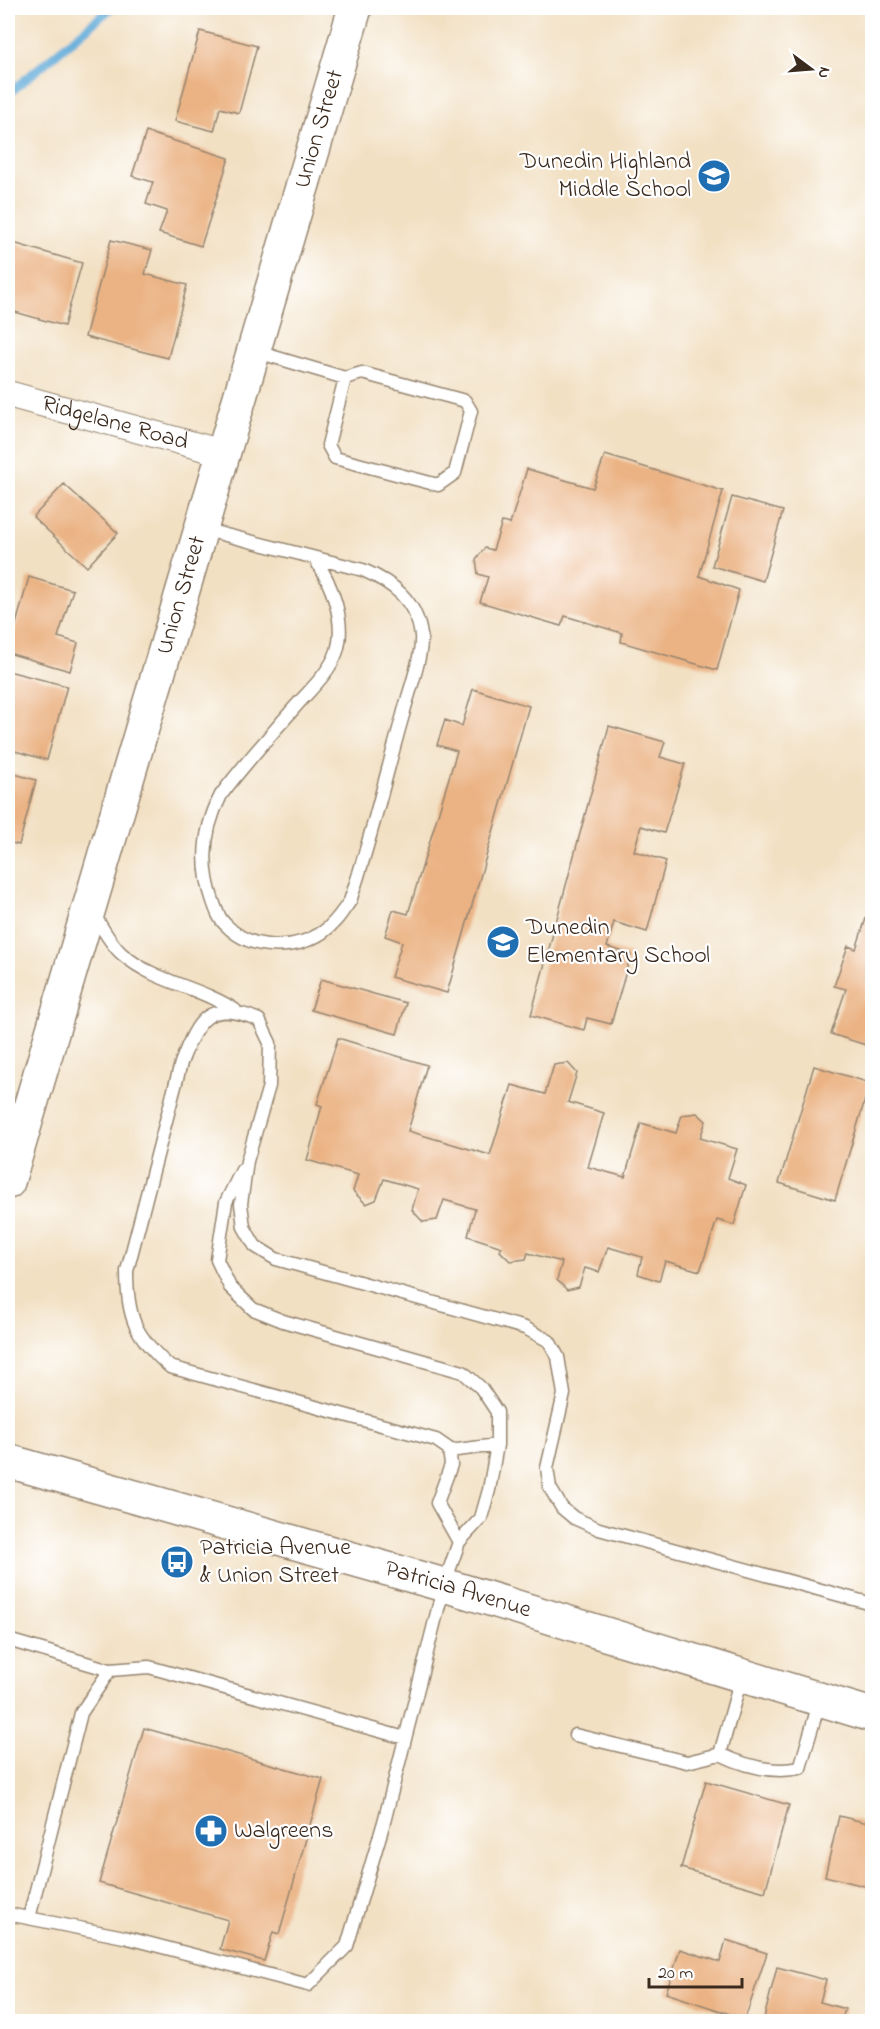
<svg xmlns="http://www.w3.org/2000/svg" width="880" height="2029" viewBox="0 0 880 2029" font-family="'Indie Flower',sans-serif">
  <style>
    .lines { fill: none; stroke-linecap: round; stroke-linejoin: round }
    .stream { stroke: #60abd8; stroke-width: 9 }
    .building { fill: #ebb384 }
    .lane-casing { stroke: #968570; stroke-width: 15 }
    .street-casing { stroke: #968570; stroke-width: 28 }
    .secondary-casing { stroke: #968570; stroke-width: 36 }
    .lane { stroke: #fff; stroke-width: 12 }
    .street { stroke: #fff; stroke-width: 26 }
    .secondary { stroke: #fff; stroke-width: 33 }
    .labels { text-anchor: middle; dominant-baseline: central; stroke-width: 4.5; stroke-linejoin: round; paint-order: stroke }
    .street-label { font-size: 24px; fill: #3b2a1e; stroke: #fff }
    .poi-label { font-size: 24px; fill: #3b2a1e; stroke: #fff; text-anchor: start }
  </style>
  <rect width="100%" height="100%" fill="#fff"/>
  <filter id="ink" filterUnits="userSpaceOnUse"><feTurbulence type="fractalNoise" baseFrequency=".0167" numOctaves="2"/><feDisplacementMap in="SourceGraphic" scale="12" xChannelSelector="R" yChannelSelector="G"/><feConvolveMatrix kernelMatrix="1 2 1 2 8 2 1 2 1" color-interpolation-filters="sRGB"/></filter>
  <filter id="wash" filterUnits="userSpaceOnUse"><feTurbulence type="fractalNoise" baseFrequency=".008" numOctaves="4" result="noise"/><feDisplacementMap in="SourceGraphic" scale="24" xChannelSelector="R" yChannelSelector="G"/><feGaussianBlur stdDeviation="1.35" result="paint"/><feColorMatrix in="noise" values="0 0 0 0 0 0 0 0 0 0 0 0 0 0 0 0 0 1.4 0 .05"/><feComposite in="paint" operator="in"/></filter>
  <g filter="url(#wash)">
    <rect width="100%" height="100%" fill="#f2e0c3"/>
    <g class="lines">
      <path class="stream" d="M8,94L111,8"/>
    </g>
    <g id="blocks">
      <path class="building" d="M200,31L257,46L239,113L220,108L214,131L175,121Z
        M146,132L229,158L201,246L159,233L167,211L146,204L153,182L132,176Z
        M111,240L152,250L145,274L187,285L168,358L85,337Z
        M10,242L82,263L64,326L8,310V251Z
        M605,455L723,491L699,576L739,590L717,670L621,642L622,633L565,616L561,626L480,602L488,577L478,574L476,559L485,548L493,550L502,522L510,524L527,469L593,488Z
        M64,484L118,533L87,567L33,517Z
        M732,497L783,511L763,581L712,566Z
        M29,577L73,590L58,637L78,643L70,671L8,653Z
        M8,671L67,686L47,760L8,749Z
        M473,689L529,706L447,993L391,977L402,942L385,936L393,910L408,914L457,751L437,745L445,720L462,726Z
        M609,726L665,742L660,757L685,764L664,833L641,826L634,851L666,861L647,932L614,922L607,947L631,954L611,1024L587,1018L584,1030L531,1015Z
        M8,772L36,780L19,845L8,842Z
        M872,900V1047L831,1034L846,989L834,986L848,946L856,949Z
        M321,979L406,1003L397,1034L311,1010Z
        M338,1038L427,1065L408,1131L490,1155L512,1085L545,1094L554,1065L568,1063L577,1073L568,1102L604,1113L588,1167L625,1177L641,1123L676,1133L682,1115L697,1113L706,1121L700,1138L737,1149L728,1178L746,1185L734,1225L717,1220L700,1271L665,1261L659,1281L638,1274L642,1257L608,1247L599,1272L585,1268L579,1287L567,1290L557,1280L562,1262L528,1253L526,1259L510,1261L500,1251L502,1247L468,1236L475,1209L444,1200L437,1220L423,1222L412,1210L418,1189L384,1179L376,1200L366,1204L353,1191L358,1175L307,1160L322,1106L317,1104Z
        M814,1066L870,1083L835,1200L779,1183Z
        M144,1728L323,1779L279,1934L273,1932L264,1961L220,1949L228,1920L99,1883Z
        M706,1781L789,1805L765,1892L681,1868Z
        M839,1816L872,1824V1888L825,1876Z
        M726,1940L767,1953L745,2019L666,1993L680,1949L720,1962Z
        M777,1967L826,1980L820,2002L845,2009L841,2022H763Z"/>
    </g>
  </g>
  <g filter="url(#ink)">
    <use href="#blocks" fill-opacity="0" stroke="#968570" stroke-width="1.5"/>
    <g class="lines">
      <g class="lane-casing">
        <path id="lane" d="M254,351L345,378L362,373L465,401L471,411L455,473L438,485L335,458L328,445L345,378
          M202,529L363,570C393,583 416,600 421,635C423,656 408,694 403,715C385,777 371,840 350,901C342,912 335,924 323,932C295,951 250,951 226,925C219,919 216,910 213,901C200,864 203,830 221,795C244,764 270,736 295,707C310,690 330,672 337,651C346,622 332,584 315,559
          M92,912C101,925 110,944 122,954C156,983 198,986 235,1010
          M449,1451L497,1445
          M459,1542L437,1503L451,1465L449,1449L436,1440L170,1367C135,1336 127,1318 127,1271L181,1063C198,1018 209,999 259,1020L270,1043L269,1086L247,1161L241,1204L244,1227L255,1246L276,1259L525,1328L549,1341L558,1357L564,1394L547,1468L550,1488L562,1508L574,1518L599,1529L872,1604
          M8,1640L110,1670
          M575,1735L687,1762L720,1754L741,1678
          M720,1754C745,1766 772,1774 800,1768L820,1700
          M8,1914L124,1937L308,1985L347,1946L384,1822L444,1585L459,1542L481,1518L489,1490L497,1445V1412L481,1388L463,1372L283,1321L253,1309L230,1287L217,1260L226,1202L242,1170
          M29,1918L81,1713L110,1670L149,1667L405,1738"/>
      </g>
      <g class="street-casing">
        <g id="street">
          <path id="s1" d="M8,394L223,453"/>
        </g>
      </g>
      <g class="secondary-casing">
        <g id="secondary">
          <path id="s2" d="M8,1182L355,8"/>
          <path id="s3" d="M8,1461L444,1585L872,1715"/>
        </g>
      </g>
      <use href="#lane" class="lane"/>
      <use href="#street" class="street"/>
      <use href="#secondary" class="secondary"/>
    </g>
  </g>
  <defs>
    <g id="school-disc" transform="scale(1.725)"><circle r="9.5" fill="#1f6fb2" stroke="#fff"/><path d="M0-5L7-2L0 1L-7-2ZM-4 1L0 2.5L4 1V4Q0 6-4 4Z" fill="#fff"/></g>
    <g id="bus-disc" transform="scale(1.725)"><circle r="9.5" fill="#1f6fb2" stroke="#fff"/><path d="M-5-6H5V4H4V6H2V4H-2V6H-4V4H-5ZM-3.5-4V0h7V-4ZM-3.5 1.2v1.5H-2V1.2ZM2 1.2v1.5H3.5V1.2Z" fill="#fff"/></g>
    <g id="pharmacy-disc" transform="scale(1.725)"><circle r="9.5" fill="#1f6fb2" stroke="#fff"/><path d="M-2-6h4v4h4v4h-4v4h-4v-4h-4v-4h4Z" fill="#fff"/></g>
  </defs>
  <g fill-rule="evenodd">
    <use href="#school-disc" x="714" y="176"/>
    <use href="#school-disc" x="503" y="942"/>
    <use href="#bus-disc" x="177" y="1562"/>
    <use href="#pharmacy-disc" x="211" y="1831"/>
  </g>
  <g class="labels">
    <g class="street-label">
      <text stroke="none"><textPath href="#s2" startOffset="1098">Union Street</textPath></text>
      <text stroke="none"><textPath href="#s1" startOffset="111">Ridgelane Road</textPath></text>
      <text stroke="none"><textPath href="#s2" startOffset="612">Union Street</textPath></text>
      <text stroke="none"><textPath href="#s3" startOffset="468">Patricia Avenue</textPath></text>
    </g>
    <g class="poi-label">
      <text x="691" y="162" text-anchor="end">Dunedin Highland<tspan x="691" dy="28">Middle School</tspan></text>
      <text x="526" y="928">Dunedin<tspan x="526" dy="28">Elementary School</tspan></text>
      <text x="200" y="1548">Patricia Avenue<tspan x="200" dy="28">&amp; Union Street</tspan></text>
      <text x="234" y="1831">Walgreens</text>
    </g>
  </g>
  <rect width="880" height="2029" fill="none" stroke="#fff" stroke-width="30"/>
  <g transform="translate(811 69) rotate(106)" stroke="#ffffff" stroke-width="4.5" paint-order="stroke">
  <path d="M0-4.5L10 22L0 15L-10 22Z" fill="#3b2a1e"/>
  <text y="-9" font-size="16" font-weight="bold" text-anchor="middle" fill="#3b2a1e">N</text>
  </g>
  <path d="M649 1978v9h93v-9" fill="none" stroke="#3b2a1e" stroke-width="3"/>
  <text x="658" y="1978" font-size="18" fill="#3b2a1e" stroke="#ffffff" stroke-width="4.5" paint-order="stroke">20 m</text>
</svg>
